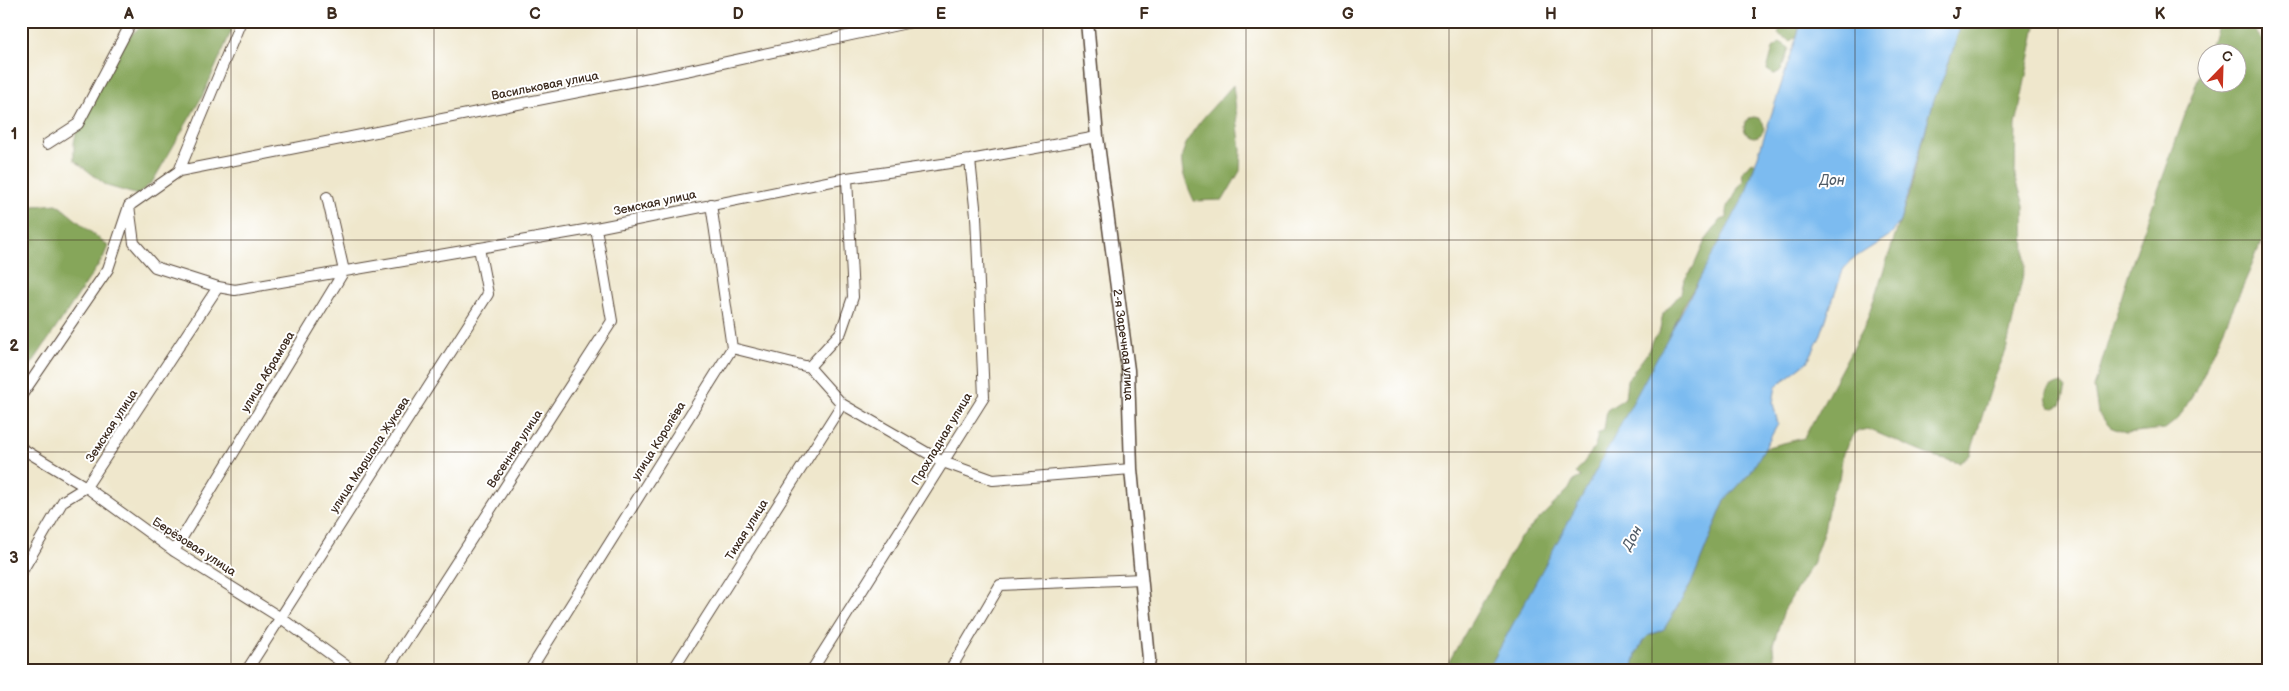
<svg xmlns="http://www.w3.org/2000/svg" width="2289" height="691" viewBox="0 0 2289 691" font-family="'Balsamiq Sans',sans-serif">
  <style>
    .forest { fill: #86a65a; stroke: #60683c }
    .water { fill: #7cbbf0; stroke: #5c7287 }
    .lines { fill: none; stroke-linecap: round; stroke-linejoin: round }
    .minor-casing { stroke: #564638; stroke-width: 12 }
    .tertiary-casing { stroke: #564638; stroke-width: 15 }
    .minor { stroke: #fff; stroke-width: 10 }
    .tertiary { stroke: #fff; stroke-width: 12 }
    .grid { fill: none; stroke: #3b2a1e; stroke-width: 1; stroke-opacity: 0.55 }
    .labels { text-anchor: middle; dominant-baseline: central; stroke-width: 4; stroke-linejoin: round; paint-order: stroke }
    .street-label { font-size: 12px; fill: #3b2a1e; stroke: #fff }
    .water-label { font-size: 14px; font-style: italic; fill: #525d68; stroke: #fff }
    .neatline { fill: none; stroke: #3b2a1e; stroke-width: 2 }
    .grid-label { font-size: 16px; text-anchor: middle; font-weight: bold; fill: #3b2a1e }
  </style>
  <rect width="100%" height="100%" fill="#fff"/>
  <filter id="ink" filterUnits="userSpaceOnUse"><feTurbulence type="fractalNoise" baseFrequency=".02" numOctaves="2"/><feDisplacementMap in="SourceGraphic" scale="10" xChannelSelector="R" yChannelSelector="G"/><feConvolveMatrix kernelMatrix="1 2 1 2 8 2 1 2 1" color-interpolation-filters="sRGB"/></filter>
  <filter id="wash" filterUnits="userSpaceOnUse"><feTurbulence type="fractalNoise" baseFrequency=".0096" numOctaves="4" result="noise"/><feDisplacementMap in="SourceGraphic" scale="20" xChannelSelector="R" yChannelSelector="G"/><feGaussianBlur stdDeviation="1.12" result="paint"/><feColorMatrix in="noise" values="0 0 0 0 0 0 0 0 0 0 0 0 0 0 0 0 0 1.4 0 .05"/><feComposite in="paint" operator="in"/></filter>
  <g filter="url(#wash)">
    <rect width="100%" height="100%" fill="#efe7cc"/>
    <path class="forest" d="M157,21H233L231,32L203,95L153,181L138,195L107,186L74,160V143L78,124L124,41L142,25Z
      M1783,21H1801L1797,36L1790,41L1778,34Z
      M1962,21H2037L2016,125L2015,176L2024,205L2025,267L2006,351L1993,382L1970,455L1959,463L1926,454L1868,429L1858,431L1851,438L1843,453L1839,479L1831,494L1824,530L1812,564L1784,610L1773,645L1775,670H1632L1636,654L1643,641L1648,636L1664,629L1691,584L1725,500L1751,472L1763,448L1804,438L1866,323L1908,197L1934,99L1946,71Z
      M2219,21H2246L2268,46V225L2250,270L2199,384L2179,418L2165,429L2125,433L2110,427L2098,413L2094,388L2129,272L2206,56V82H2236V52H2208Z
      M1780,42L1789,48L1781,71L1774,74L1767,70L1773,48Z
      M1233,85L1241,150L1240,171L1223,200L1194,201C1188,187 1178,167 1183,152C1191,126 1216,105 1233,85Z
      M1744 127a10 10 0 1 1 20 0a10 10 0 1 1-20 0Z
      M1753,162L1756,165L1735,221L1683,306L1663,350L1488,670H1444L1519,539L1569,489L1573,481L1581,477L1576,473L1595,447L1598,434L1604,430L1607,410L1625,398L1627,380L1648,352L1652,340L1659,334L1663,314L1681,293L1684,280L1693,268L1705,241L1721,220L1727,218V206C1736,198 1735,189 1743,181L1742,173L1750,163Z
      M57,204L108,246L103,258L21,380V224L33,206Z
      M2062,383L2066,388L2061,405L2055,408L2050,407C2042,394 2048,386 2062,383Z"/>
    <path class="water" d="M1802,21H1962L1946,71L1934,99L1900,221L1892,234L1851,260L1843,270L1820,337L1808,361L1776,386L1773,403L1778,424L1751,472L1725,500L1691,584L1664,629L1648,636L1643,641L1636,654L1632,670H1488L1745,195Z"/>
  </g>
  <g filter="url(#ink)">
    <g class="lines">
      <g class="minor-casing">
        <path id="minor" d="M47,144L78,124L132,21
          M179,171L690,70L916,21
          M129,206L134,243L155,267L218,287L235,290L596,228L847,178L970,160L1097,137
          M732,348L809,367L842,404L943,462L993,480L1131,469
          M809,367L841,332L853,297L847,178
          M21,396L108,269L129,206L179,171L241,21
          M21,448L86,487L174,551L281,618L352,670
          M174,551L344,271L327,197
          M21,573L63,501L86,487L218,287
          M247,670L488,294L479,248
          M387,670L612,321L596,228
          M530,670L732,348L711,204
          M673,670L842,404
          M812,670L984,397L976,216L970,160
          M950,670L1000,585L1142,579"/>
      </g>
      <g class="tertiary-casing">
        <g id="tertiary">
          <path id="s1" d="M1087,21L1097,137L1128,370L1131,469L1149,659L1147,670"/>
        </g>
      </g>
      <use href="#minor" class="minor"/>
      <use href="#tertiary" class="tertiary"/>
    </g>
  </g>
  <path class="grid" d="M231,21V670M434,21V670M637,21V670M840,21V670M1043,21V670M1246,21V670M1449,21V670M1652,21V670M1855,21V670M2058,21V670M21,240H2268M21,452H2268"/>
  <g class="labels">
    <g class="street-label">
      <text transform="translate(545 86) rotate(-11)">Васильковая улица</text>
      <text transform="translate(655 203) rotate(-12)">Земская улица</text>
      <text stroke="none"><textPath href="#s1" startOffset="326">2-я Заречная улица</textPath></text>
      <text transform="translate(268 372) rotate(-59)">улица Абрамова</text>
      <text transform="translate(112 426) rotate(-57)">Земская улица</text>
      <text transform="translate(942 439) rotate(-59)">Прохладная улица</text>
      <text transform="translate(659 441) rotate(-58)">улица Королёва</text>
      <text transform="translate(515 449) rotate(-57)">Весенняя улица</text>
      <text transform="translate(370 455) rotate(-57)">улица Маршала Жукова</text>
      <text transform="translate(747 530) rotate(-58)">Тихая улица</text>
      <text transform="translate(194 547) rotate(33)">Берёзовая улица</text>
    </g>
    <g class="water-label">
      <text x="1832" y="180">Дон</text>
      <text transform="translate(1632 538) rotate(-61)">Дон</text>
    </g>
  </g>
  <rect width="2289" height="691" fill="none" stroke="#fff" stroke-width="55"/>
  <g transform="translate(2222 68) rotate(23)"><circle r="24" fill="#ffffff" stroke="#b1aaa5"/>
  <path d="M0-4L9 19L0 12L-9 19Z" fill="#c8321e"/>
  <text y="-8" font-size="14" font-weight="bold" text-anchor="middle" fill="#3b2a1e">С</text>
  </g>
  <rect x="28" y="28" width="2234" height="636" class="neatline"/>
  <g class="grid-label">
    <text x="129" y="19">A</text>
    <text x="332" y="19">B</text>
    <text x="535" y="19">C</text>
    <text x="738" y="19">D</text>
    <text x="941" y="19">E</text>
    <text x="1144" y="19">F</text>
    <text x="1348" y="19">G</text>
    <text x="1551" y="19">H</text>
    <text x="1754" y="19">I</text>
    <text x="1957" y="19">J</text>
    <text x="2160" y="19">K</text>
    <text x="14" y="139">1</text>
    <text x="14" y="351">2</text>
    <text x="14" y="563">3</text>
  </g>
</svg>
